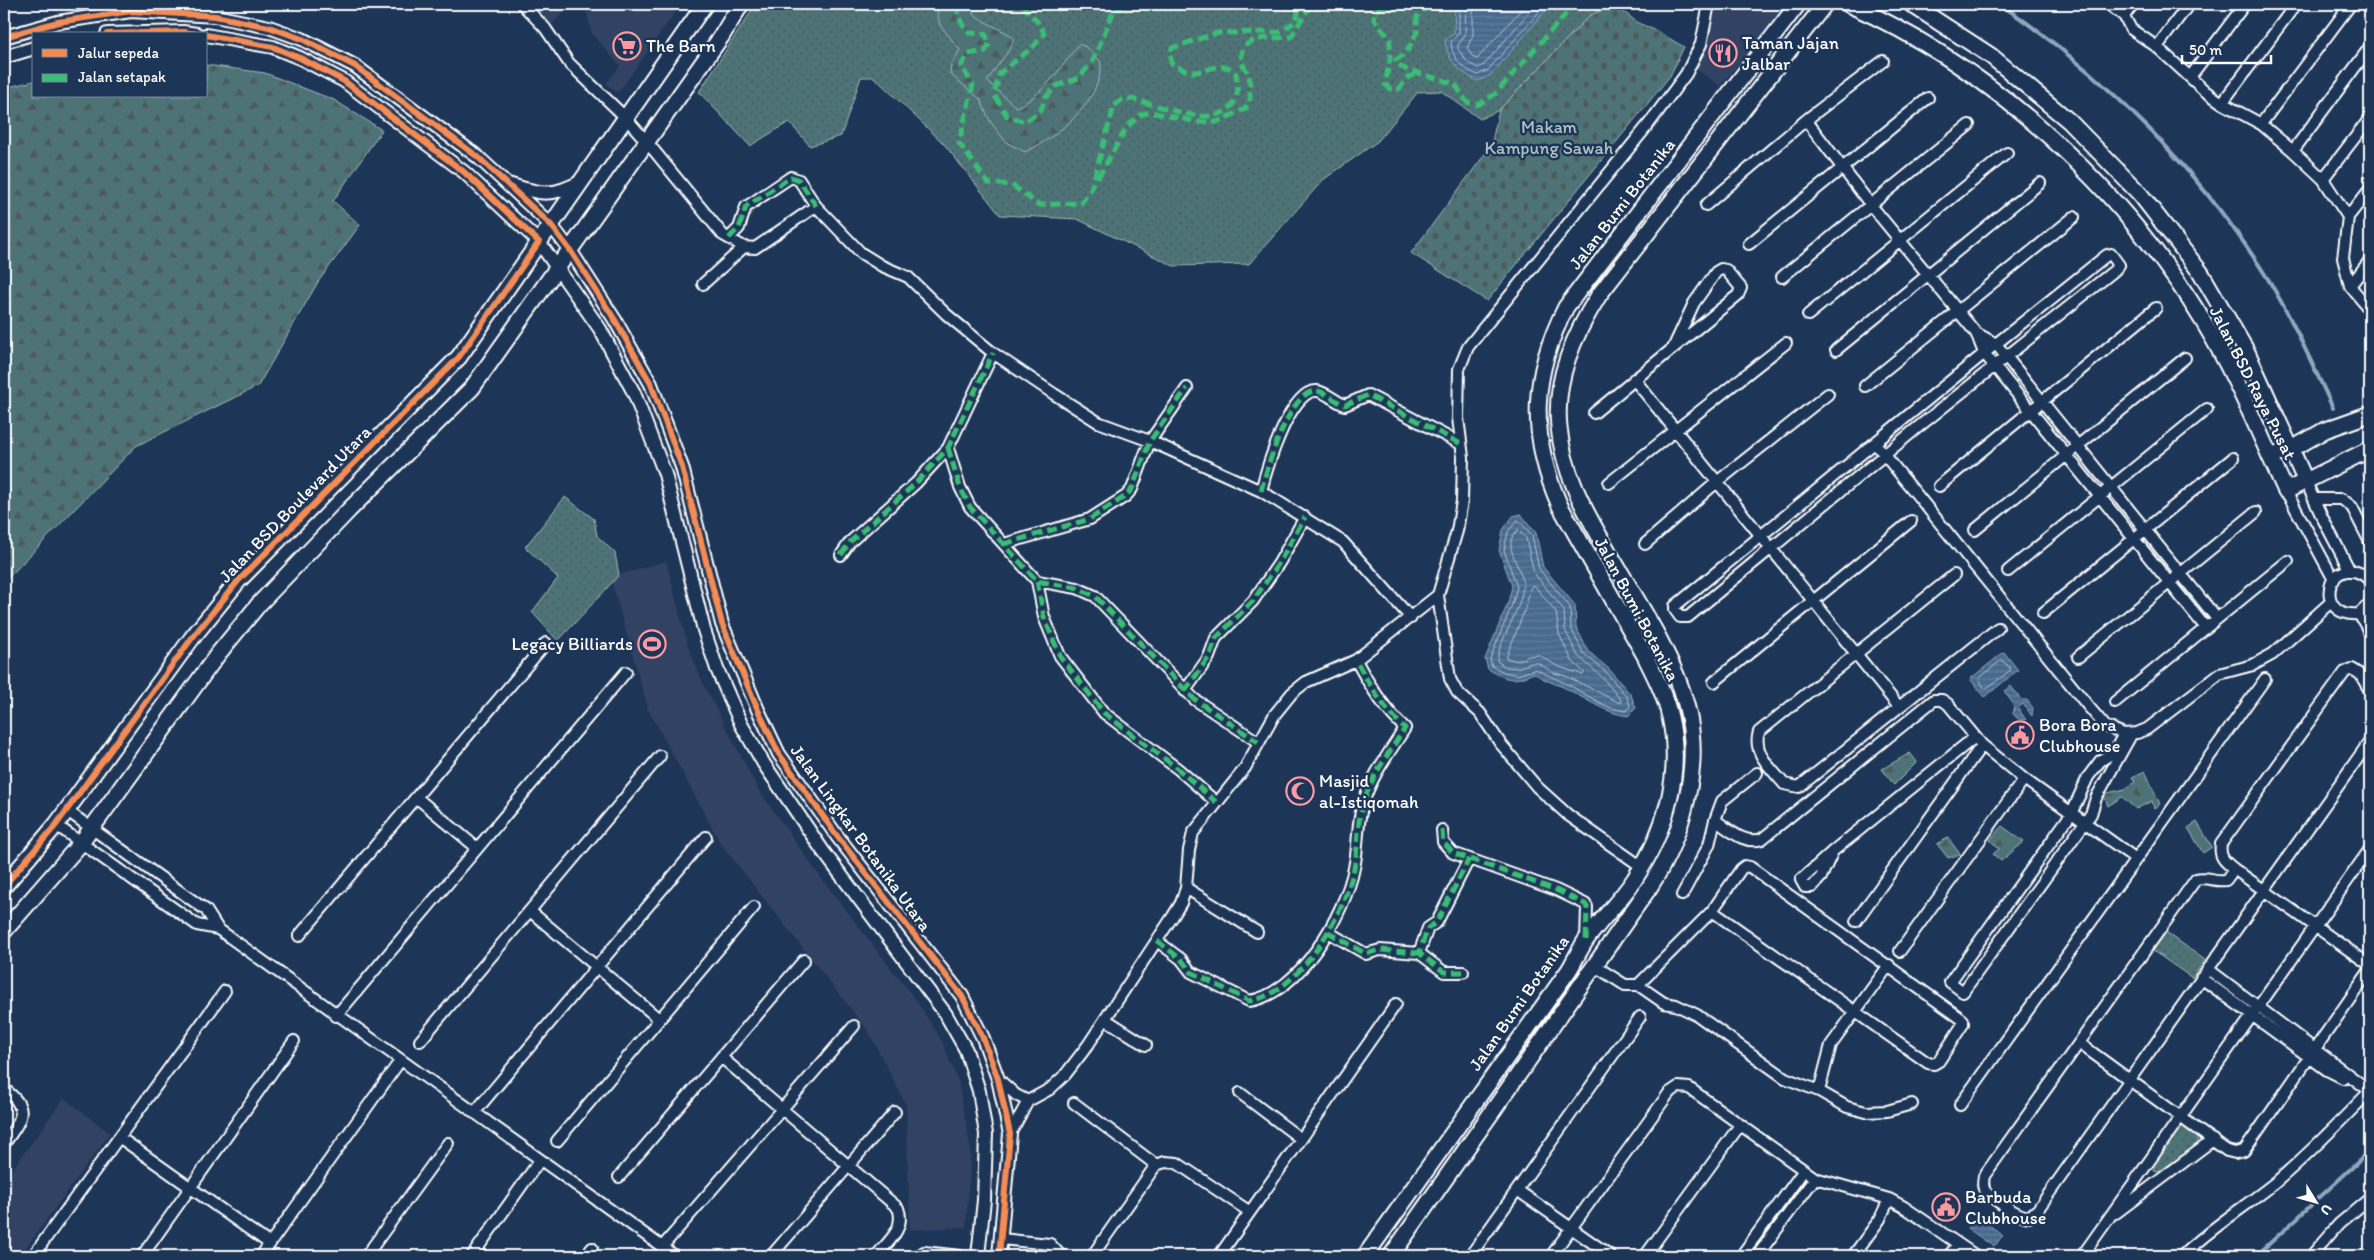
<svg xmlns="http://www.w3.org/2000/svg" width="2374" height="1260" viewBox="0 0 2374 1260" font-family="Itim,sans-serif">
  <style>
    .built { fill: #314264 }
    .grass { fill: url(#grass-dots); stroke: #a6b9ba }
    .forest { fill: url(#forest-firs); stroke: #a6b9ba }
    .cemetery { fill: url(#cemetery-stones); stroke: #a6b9ba }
    .water { fill: url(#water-rules); stroke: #91a6bb }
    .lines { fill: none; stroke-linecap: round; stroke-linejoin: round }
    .shore { stroke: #b5c3d2; stroke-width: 1 }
    .stream { stroke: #91a6bb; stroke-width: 4 }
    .minor-casing { stroke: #fff; stroke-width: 14 }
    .tertiary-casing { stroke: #fff; stroke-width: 16 }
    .secondary-casing { stroke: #fff; stroke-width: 19 }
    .minor { stroke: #1d3557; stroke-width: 10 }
    .tertiary { stroke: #1d3557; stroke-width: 12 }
    .secondary { stroke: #1d3557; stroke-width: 15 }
    .quiet { stroke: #3abd76; stroke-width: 5; stroke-dasharray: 10 5; stroke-linecap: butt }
    .cycleway-casing { stroke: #1d3557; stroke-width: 9 }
    .cycleway { stroke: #f68b52; stroke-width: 6 }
    .labels { text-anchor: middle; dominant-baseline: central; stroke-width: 5; stroke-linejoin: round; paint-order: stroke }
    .poi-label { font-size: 18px; fill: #fff; stroke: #1d3557; text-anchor: start }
    .park-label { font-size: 18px; fill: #afc0c1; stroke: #1d3557 }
    .street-label { font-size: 18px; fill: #fff; stroke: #1d3557 }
  </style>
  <defs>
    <pattern id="grass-dots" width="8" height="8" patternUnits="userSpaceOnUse" patternTransform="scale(1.25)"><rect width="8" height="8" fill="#4e7376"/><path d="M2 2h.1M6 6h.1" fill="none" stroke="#4d5a5b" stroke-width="1.8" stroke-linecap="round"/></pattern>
    <pattern id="forest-firs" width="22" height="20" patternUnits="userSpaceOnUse" patternTransform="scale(1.25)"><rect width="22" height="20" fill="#4e7376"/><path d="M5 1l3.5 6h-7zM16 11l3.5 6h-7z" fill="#4d5a5b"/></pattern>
    <pattern id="cemetery-stones" width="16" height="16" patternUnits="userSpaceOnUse" patternTransform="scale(1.25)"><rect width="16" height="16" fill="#4e7376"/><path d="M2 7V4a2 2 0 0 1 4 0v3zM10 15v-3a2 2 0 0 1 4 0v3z" fill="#4d5a5b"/></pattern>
    <pattern id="water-rules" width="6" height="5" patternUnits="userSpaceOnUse" patternTransform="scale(1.25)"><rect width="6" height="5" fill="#476a8e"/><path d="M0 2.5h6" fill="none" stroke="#63809f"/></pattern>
  </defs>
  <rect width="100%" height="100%" fill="#1d3557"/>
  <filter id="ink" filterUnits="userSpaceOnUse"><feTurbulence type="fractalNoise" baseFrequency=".02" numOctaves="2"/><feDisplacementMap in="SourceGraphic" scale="10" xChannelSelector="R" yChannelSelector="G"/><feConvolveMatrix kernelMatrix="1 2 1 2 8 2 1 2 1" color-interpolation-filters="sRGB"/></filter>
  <g filter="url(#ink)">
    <path class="built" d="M530,4H573L550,26Z
      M584,4H681L618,93L606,84L620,66L592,34Z
      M1714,4H1781L1778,17L1720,86L1693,67Z
      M666,561L688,646L704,685L758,789L819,875L918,1003L942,1041L958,1081L971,1150L966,1227L910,1230L906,1105L869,1032L721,844L648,709L612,583L619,575Z
      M64,1098L110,1133L20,1256H4V1181Z"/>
    <path class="grass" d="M756,4H1614L1589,16L1499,110L1480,119L1441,91L1418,92L1378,141L1323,180L1249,264L1174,266L1077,219L1000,215L944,144L874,77H861L841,136L810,146L789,122L750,146L699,92Z
      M565,497L594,519L597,536L615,553L619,575L558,641L532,612L558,578L525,547Z
      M2166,932L2205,960L2192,978L2153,951Z
      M2182,1126L2196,1134L2199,1144L2158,1172L2154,1171L2153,1162L2178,1128Z"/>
    <path class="forest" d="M941,4H975L973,14C986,24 1001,28 1014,38L1011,47L987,81L1016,107C1042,97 1062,66 1079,44L1086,47L1101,62C1102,101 1058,137 1025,152L1006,142L990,121L980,99L950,74L951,65L960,50L940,25L937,12Z
      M206,65L265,73L334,100L382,130L333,201L360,225L318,282L258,386L136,446L7,579H4V88L34,81V96H206Z
      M1910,753L1917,762L1894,785L1882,769Z
      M2145,771L2160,804L2154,809L2152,801L2136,809L2122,797L2108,806L2103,794L2125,789L2135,782L2132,777Z
      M2197,822L2212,847L2203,853L2188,828Z
      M2002,826L2024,842L2001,861L1993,854L1999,849L1990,840Z
      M1948,838L1960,854L1948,858L1937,844Z"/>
    <path class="cemetery" d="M1614,4L1638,23L1655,30L1684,47L1670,76L1487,301L1411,253L1491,146L1499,110L1589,16Z"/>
    <path class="water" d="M1455,4H1555L1546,10L1491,75L1478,81C1459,72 1448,62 1445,40L1454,33Z
      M1521,514L1536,533L1543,567L1575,605L1576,627L1588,651L1609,669L1631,695L1636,708L1628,716C1604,713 1585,698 1563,687C1553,683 1544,680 1534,673C1513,682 1508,681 1488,669L1485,659L1508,603L1512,586L1499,550L1503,530L1513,516Z
      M2004,652L2018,670L1985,697L1970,679Z
      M2011,686L2021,700H2027L2033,708L2032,716L2023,704L2018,708L2026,720L2018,719L2013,714L2014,705L2004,691Z
      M1976,1216L2003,1235L1994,1247L1967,1228Z"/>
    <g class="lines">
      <path class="shore" d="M1459,4V33L1451,42C1452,59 1463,69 1478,75L1488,70L1546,4
        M1466,4L1465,35L1458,45V49L1468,63L1478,68L1484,65L1536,4
        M1473,4V35L1467,48L1473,57L1477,59L1526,4
        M1518,520L1532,535L1539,569L1570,607L1571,628L1583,653L1606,672L1627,697L1630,706L1627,711C1605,710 1584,692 1565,683C1555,678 1546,675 1536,669L1518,675L1504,672L1492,666L1490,659L1512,605L1517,587L1504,550L1508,532Z
        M1518,530L1526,538L1534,573L1564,610L1565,630L1578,656L1602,677L1621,700L1620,703L1566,676L1554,673L1538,663H1531L1517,668L1506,667L1497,661C1499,639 1520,613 1523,588C1526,570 1498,546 1518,530Z
        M1534,585L1556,612L1559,634L1572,661L1584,672L1583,675L1557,666L1539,655L1529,656L1517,661L1506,658L1525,609L1531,587Z
        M2002,660L2010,668V671L1985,689L1979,679Z"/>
      <path class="stream" d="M2000,4C2106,76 2200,171 2268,279C2293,320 2312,364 2333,408
        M2364,473L2370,486
        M2256,1256L2370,1151"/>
      <g class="minor-casing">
        <path id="minor" d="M522,4L545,28L569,63L626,118L647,142L723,235L744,247L755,248L816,206L861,253L882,266L908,277L946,314L993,353L1054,394L1098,422L1150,441L1261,491L1343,542L1411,618
          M2108,4L2124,16L2131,29L2157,47L2205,91L2222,103L2261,124L2293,151L2323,179L2348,217L2343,258L2350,286L2370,310
          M215,16L216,4
          M2124,16L2133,4
          M2157,47L2189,4
          M2190,77L2245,4
          M2222,103L2296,4
          M1806,120L1870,204L1976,333L1984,353L2206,628
          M2261,124L2351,4
          M2293,151L2370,47
          M2323,179L2370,118
          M1706,205L1806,120L1883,61
          M2348,217L2370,189
          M729,238L739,228L746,207L791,177L799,180L816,206
          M1749,244L1928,98
          M2111,254L2119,265L2115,270L1917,428L1688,617H1680L1675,610V606L1992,347L2107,255Z
          M1782,277L1969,125
          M703,284L744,247
          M2350,286L2370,260
          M1808,315L2007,153
          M1976,333L1996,344L2217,619
          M1836,350L2040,183
          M1634,379L1899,707
          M1865,386L2074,217
          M1594,413L1738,295L1741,288L1726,270L1721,269L1716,272L1694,303L1674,346
          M1875,443L2088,706L2105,726L2124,734L2137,733L2147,729L2219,674L2253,665L2273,654L2331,602
          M948,448L960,487L970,507L1037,581L1077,588L1095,596L1194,699L1258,742
          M2306,482L2322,517L2350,571
          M1609,483L1786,343
          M1939,486L2156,308
          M1261,491C1266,471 1290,388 1317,391C1326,392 1336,402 1345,405L1368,395L1461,444
          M2286,491L2334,580
          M2314,499H2342L2352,507L2370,542
          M1975,530L2185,358
          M1004,544L1090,519L1126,496L1132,489L1150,441L1187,388
          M1645,544L1717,482L1828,394
          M841,555L850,542L916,483L948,448L993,353
          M2008,571L2207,409
          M1954,575L1759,732C1752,753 1771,768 1784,784L1799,787L1998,628
          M1037,581L1044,617L1060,656L1104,713L1178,769L1216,802
          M2370,582C2367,576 2361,573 2354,571C2324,566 2317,618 2359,614L2370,603
          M1438,595L1450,679L1457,692L1480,713L1500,743L1537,787L1568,815L1642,867
          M2043,613L2233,458
          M2359,614L2370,633
          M2078,657L2256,512
          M1714,682L1911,521
          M1185,691L1209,657L1216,638L1253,601L1279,563L1305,517
          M2370,691L2360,674L2352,669L2345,672L2221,844C2219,857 2224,861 2234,869L2370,965
          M2115,702L2288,561
          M2124,734L2114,752L2100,761L2088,777L2071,814L1950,982L1963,992L2091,814L2096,798L2131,735
          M1757,773L1722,801L1715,820C1730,830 1744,845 1762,839L1934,700H1942L1948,704L1982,745L2024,779L2136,859
          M416,797L477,848
          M66,810L206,910L218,929L675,1256
          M56,825L197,925L218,929
          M1442,830L1443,842L1453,853L1556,890L1585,904L1587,907L1586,940
          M1833,851L1821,877L1812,887H1805L1801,880L1833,851L1975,737
          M2234,869L2226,880C2215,882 2207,876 2196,879L1984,1176C1983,1182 1982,1187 1986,1192C1994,1200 2018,1216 2029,1217L2038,1209L2370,741
          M1186,888L1257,932
          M1682,895L1709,845L1715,820
          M530,911L659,1019
          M1856,921L1982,745
          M1328,932L1366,954L1380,950L1419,953
          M299,936L546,643
          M1157,941L1181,959L1191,972L1249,1001C1299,994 1345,914 1354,868C1359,846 1356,825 1363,804C1371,776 1390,752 1405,728C1384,709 1369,685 1356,660
          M1900,951L2024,779
          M1595,966L1625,985H1638L1712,911L1741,869L1745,866L1750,867L1959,1017L1963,1020V1024L1939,1061L1934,1064L1928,1063L1712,911
          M2208,969L2370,1091
          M1463,972H1444L1419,953L1428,928L1437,922L1469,859
          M2201,978L2327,1070L2343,1078
          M1638,985L1664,1003L1676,1005L1697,1015L1785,1078L1819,1091L1847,1107L1866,1112L1887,1111L1912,1104
          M336,1016L626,672
          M1105,1019L1146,1045
          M420,1041L660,756
          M2079,1043L2227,1151L2235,1153L2244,1151L2370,970
          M721,1057L898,1208C906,1228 888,1242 876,1256
          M998,1079L1016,1095L1028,1101
          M4,1089C32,1109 20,1121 4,1144
          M1819,1091L1831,1045L1889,965
          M1240,1093L1301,1139
          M1074,1103L1156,1165
          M1960,1105L2265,679
          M474,1113L706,837
          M1010,1134L1028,1101L1050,1089L1065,1075L1088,1045L1173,916L1181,903L1186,888L1189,850L1193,833L1245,768L1275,714L1292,693L1306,682L1356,660L1438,595L1457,531L1462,501L1463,457L1458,418L1459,369L1468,347L1648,125L1686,74L1701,44L1709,4
          M119,1137L270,1244
          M557,1141L754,907
          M619,1177L804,960
          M1517,1190L1611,1256
          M2116,1213L2213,1140
          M1001,1239L1050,1244L1061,1256
          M662,1247L854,1026
          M33,1256L225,991
          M142,1256L294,1041
          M261,1256L400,1061
          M366,1256L448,1143
          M472,1256L540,1160
          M586,1256L592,1248
          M771,1256L895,1112
          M918,1256L924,1252L960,1256
          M1092,1256L1156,1165L1165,1162L1177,1163L1250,1212
          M1219,1256L1396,1004
          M1470,1256L1640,1017
          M1551,1256L1669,1093L1678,1087L1689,1088L1815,1178L1889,1199L1904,1207L1976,1256
          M1645,1256L1740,1125
          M1741,1256L1804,1170
          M1757,1256L1815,1178
          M1853,1256L1880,1219L1889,1199
          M1949,1256L1958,1244
          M2082,1256L2370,849
          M2182,1256C2210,1228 2245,1207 2276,1182C2309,1154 2340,1122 2370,1091
          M2311,1256L2339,1224L2370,1198"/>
      </g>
      <g class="tertiary-casing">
        <path id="tertiary" d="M107,34L183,32L197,34
          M206,35L273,47L300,58L344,81L464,172L539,242L600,329L634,393L665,474L704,630L717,669L741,724L764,764L823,851L945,1013L966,1050L979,1091L986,1134L984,1200L978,1256
          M4,37L58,22L131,11L215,16L269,27L302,39L355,66L478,157L551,225L570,250L615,320L651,384L682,467L722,624L758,710L779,754L837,836L962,996L983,1038L998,1079L1010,1134L999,1256
          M4,57L34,48
          M508,184C542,194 550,198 582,181"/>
      </g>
      <g class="secondary-casing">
        <path id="secondary" d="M1848,4C1992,67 2122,188 2203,321C2236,375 2259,434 2286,491L2370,449
          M1911,4L1991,56L2069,121L2140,194L2201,273L2247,352L2306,482
          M2270,457L2292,449L2325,430L2370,414
          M4,886L56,825L192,638L238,581L459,357L705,4
          M4,931L81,843L218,654L259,604L349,510L472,388L721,37L741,4
          M1365,1256L1569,970C1575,960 1580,949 1586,940C1601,919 1620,901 1634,880C1665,833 1683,774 1670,717C1665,695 1654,674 1644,654L1560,506C1529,436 1531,375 1566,307L1798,4
          M1391,1256L1649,888C1683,836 1703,766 1686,704C1672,651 1632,594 1605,546C1583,508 1563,471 1559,427C1554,379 1574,335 1599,295L1825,4"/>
      </g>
      <use href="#minor" class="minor"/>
      <use href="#tertiary" class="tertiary"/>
      <use href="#secondary" class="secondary"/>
      <path class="quiet" d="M958,4V17L969,33L985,34L990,43L985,51L968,54L961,66L973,85L959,143L988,183L1012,185L1039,205L1081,203L1091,189L1114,106L1123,99H1131C1154,104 1178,114 1202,116C1222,118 1241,106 1237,84C1237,79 1237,73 1233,70C1222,61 1204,73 1192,72C1184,71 1178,67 1171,63L1170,53L1172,48L1217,33L1280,32L1296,21L1300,4
        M1023,4C1029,16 1040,20 1044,34L1033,47L1000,73L994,94L1007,116L1025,122L1041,110L1046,97L1056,86L1079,78L1093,61L1114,10L1126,4
        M1399,4L1395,8L1383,7L1375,11L1374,19L1390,39V60L1385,84L1390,89H1399L1407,78L1420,72
        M1429,4L1417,17V32L1407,52L1396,60L1397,64L1405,69L1455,84L1467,102L1478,105L1495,94L1574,5L1577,4
        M1098,178L1127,127L1140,115L1150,112L1198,122H1217L1245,109L1250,102V85L1249,74L1241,62L1242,48C1255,35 1274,39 1291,37L1311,4
        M729,238L739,228L746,207L791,177L799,180L816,206
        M948,448L960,487L970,507L1037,581L1077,588L1095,596L1194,699L1258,742
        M1261,491C1266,471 1290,388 1317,391C1326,392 1336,402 1345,405L1368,395L1461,444
        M1004,544L1090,519L1126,496L1132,489L1150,441L1187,388
        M841,555L850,542L916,483L948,448L993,353
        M1037,581L1044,617L1060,656L1104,713L1178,769L1216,802
        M1185,691L1209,657L1216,638L1253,601L1279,563L1305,517
        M1442,830L1443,842L1453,853L1556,890L1585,904L1587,907L1586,941
        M1328,932L1366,954L1380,950L1419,953
        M1157,941L1181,959L1191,972L1249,1001C1299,994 1345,914 1354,868C1359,846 1356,825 1363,804C1371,776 1390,752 1405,728C1384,709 1369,685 1356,660
        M1463,972H1444L1419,953L1428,928L1437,922L1469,859"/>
      <g class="cycleway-casing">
        <path id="cycleway" d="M107,34L183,32L197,34
          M4,37L58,22L131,11L215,16L269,27L302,39L355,66L478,157L551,225L570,250L615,320L651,384L682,467L722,624L758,710L779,754L837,836L962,996L983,1038L998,1079L1010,1134L999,1256
          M4,886L56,825L192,638L238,581L459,357L539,242L464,172L344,81L300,58L273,47L206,35"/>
      </g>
      <use href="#cycleway" class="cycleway"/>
    </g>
  </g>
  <defs>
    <g id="supermarket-ring" transform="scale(1.4375)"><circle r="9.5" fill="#1d3557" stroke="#ff9aa2" stroke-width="1.5"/><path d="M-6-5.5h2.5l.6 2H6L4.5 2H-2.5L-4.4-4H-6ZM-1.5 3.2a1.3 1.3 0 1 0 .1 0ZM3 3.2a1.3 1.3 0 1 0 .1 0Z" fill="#ff9aa2"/></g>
    <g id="restaurant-ring" transform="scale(1.4375)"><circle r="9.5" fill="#1d3557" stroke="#ff9aa2" stroke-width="1.5"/><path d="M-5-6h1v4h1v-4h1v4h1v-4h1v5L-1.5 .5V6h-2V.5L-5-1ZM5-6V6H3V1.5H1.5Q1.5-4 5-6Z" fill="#ff9aa2"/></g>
    <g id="stadium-ring" transform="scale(1.4375)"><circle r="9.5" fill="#1d3557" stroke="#ff9aa2" stroke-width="1.5"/><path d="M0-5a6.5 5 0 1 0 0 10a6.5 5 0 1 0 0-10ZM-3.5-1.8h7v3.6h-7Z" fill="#ff9aa2"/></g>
    <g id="civic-ring" transform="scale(1.4375)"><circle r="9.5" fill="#1d3557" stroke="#ff9aa2" stroke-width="1.5"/><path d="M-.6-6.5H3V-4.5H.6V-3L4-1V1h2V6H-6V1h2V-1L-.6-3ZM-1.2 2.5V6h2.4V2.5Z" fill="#ff9aa2"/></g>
    <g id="mosque-ring" transform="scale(1.4375)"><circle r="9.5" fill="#1d3557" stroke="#ff9aa2" stroke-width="1.5"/><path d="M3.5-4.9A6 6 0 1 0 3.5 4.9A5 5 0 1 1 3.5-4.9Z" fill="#ff9aa2"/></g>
  </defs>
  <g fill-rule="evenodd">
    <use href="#supermarket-ring" x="627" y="46"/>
    <use href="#restaurant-ring" x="1723" y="53"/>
    <use href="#stadium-ring" x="652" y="644"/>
    <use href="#civic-ring" x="2020" y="735"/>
    <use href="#mosque-ring" x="1300" y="791"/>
    <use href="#civic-ring" x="1946" y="1207"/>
  </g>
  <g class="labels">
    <g class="poi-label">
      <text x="1742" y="43">Taman Jajan<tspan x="1742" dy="21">Jalbar</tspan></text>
      <text x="646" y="46">The Barn</text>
      <text x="633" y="644" text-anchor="end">Legacy Billiards</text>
      <text x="2039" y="725">Bora Bora<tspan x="2039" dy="21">Clubhouse</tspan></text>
      <text x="1319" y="781">Masjid<tspan x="1319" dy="21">al-Istiqomah</tspan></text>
      <text x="1965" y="1197">Barbuda<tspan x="1965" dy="21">Clubhouse</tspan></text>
    </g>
    <g class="park-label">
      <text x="1549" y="127">Makam<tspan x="1549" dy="21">Kampung Sawah</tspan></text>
    </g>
    <g class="street-label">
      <text transform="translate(1622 204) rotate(-52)">Jalan Bumi Botanika</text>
      <text transform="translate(2253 383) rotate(63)">Jalan BSD Raya Pusat</text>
      <text transform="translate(295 504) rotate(-46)">Jalan BSD Boulevard Utara</text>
      <text transform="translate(1637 609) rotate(62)">Jalan Bumi Botanika</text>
      <text transform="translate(861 838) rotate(54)">Jalan Lingkar Botanika Utara</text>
      <text transform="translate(1519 1003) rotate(-55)">Jalan Bumi Botanika</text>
    </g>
  </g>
  <rect width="2374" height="1260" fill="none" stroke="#1d3557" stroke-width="20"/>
  <rect x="10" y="10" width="2354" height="1240" fill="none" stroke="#fff" stroke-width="2" filter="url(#ink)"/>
  <rect x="32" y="32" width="175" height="65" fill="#1d3557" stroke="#77869a"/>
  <rect x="42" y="49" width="25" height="8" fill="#f68b52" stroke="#77869a"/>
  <text x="78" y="58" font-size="15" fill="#ffffff">Jalur sepeda</text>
  <rect x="42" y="74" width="25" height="8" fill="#3abd76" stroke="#77869a"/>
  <text x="78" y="82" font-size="15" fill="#ffffff">Jalan setapak</text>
  <g transform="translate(2316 1202) rotate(127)" stroke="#1d3557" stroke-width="4" paint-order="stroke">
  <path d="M0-4L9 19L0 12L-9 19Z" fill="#ffffff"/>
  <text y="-8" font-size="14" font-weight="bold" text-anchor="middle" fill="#ffffff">U</text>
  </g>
  <path d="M2182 55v8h89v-8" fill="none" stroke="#ffffff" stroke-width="2.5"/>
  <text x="2189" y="55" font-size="15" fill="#ffffff" stroke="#1d3557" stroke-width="4" paint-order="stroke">50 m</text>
</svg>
